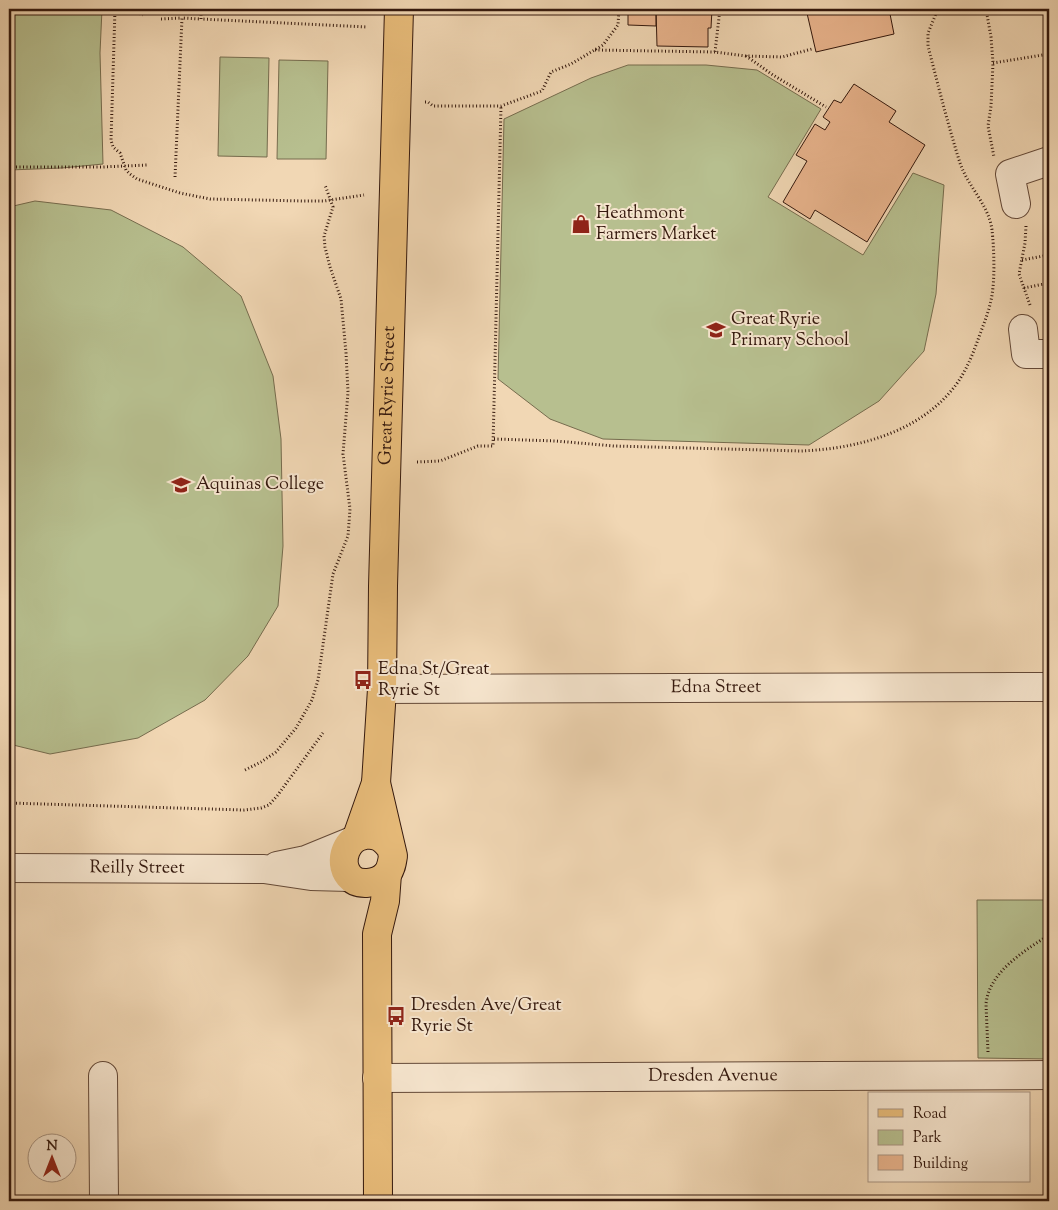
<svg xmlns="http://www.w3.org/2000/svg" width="1058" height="1210" viewBox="0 0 1058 1210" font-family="'Sorts Mill Goudy',serif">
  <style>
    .green { fill: #b7bf8f; stroke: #766c4e }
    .building { fill: #e9b48d; stroke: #34180d }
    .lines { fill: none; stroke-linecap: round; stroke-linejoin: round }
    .minor-casing { stroke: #634837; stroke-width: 30 }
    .major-casing { stroke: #34180d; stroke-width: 30 }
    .path { stroke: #34180d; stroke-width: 3; stroke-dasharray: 1 2.5; stroke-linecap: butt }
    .minor { stroke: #f6e5ce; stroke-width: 28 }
    .major { stroke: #e8bc7a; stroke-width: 28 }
    .labels { text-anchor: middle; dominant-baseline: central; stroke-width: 4; stroke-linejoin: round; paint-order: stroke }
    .poi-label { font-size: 18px; fill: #34180d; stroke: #f6e5ce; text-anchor: start }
    .street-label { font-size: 18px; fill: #34180d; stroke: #f6e5ce }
  </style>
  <rect width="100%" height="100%" fill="#f1d7b4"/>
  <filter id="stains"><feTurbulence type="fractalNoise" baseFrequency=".004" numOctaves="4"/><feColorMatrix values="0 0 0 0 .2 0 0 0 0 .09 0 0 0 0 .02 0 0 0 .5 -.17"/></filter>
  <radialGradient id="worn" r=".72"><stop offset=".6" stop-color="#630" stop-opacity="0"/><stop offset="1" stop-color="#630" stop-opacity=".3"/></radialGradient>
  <path class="green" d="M9,9H102L100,53L103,164L62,168L9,170Z
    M220,57L269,58L267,157L218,156Z
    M279,60L328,61L326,159H277Z
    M628,65H706L757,70L821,109L768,197L863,255L913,173L944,185L936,294L924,351L879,401L809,445L603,439L550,419L498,379L504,119L591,78Z
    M35,201L111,210L183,247L241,296L273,376L281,439L283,546L278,606L248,656L205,700L138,738L50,754L9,744V207Z
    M977,900H1049V1059L978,1058Z"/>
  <path class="building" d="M628,9H656V26L628,25Z
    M656,9H712L711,28H708V47L657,46Z
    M806,9H889L894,34L816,52Z
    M854,84L896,111L889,122L925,145L867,242L815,210L810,219L783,202L807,161L796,155L815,124L825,130L830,122L823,117L834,100L841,103Z"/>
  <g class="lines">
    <g class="minor-casing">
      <g id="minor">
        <path d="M1016,204L1010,174L1049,161"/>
        <path d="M1023,329L1026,354H1049"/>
        <path id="s1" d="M382,689L1049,687"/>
        <path d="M277,866L306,860L350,842"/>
        <path id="s2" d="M9,868L264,869L311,876L349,877"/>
        <path d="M103,1076L104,1201"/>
        <path id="s3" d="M377,1078L1049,1075"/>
      </g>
    </g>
    <g class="major-casing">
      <g id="major">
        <path d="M376,783L393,856C392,863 391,869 387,874C378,884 358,887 349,876C337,861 347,837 365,835C377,833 384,839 391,848"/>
        <path id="s4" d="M357,837L376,783L382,689L383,586L399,9"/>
        <path d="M378,1201L377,934L385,901L387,874"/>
      </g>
    </g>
    <path class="path" d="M115,9L111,140L113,147L120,153L126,170L130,174L137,179L180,193L210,199L304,201H324L364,195
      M130,9L143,15
      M720,9L715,52L746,56L782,57L812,49
      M986,9L991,37L993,63L991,106L988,126L994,157
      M201,11V19L367,27
      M161,19L182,18
      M595,50L715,52
      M746,56L773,75L826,107
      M993,63L1049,54
      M425,102H428L433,106H501L542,91L551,72L571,64L603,45L618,25L619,9
      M9,167H102L147,165
      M175,177L182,18L201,19
      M1026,226L1025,243L1019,274L1030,305
      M1022,260L1049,255
      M1024,288L1049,283
      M494,439L556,441L614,446L801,451C854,449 915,434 951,391C965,375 973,354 980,334C985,321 990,308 992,295C995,277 994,248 992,230C989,205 968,187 960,163C948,125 938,85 928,46V33L938,9
      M417,462L440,461L478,446H493L501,106
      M245,770L261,762L276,752L296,728L312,700L318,680L333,574L348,536L350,509L343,454L348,392L346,353L341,299L330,267L325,247L324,236L333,207L325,185
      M9,803L244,810L261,808L269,805L277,796L323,733
      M988,1052L986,1004C989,972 1024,951 1049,935"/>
    <use href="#minor" class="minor"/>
    <use href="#major" class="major"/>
  </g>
  <defs>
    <g id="shop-bare" transform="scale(1.5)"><path d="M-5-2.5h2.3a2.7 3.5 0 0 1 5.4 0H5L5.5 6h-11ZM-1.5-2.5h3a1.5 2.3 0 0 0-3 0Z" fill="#8f2418" stroke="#f6e5ce" stroke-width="2.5" paint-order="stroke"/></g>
    <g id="school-bare" transform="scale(1.5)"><path d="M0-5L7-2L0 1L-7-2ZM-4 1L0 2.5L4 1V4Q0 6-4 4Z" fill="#8f2418" stroke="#f6e5ce" stroke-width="2.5" paint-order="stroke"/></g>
    <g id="bus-bare" transform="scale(1.5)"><path d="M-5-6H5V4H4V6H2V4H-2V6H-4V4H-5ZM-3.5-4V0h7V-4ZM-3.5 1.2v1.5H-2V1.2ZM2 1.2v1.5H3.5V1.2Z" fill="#8f2418" stroke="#f6e5ce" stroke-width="2.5" paint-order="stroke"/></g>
  </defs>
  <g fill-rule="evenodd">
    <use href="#shop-bare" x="581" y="224"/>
    <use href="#school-bare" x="716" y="330"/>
    <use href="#school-bare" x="181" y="485"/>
    <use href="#bus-bare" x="363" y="680"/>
    <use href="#bus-bare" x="396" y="1016"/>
  </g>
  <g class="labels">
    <g class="poi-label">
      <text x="596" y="214">Heathmont<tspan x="596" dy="21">Farmers Market</tspan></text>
      <text x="731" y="320">Great Ryrie<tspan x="731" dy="21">Primary School</tspan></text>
      <text x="196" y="485">Aquinas College</text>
      <text x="378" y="670">Edna St/Great<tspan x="378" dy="21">Ryrie St</tspan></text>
      <text x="411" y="1006">Dresden Ave/Great<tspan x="411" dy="21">Ryrie St</tspan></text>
    </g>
    <g class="street-label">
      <text stroke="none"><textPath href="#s4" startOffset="445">Great Ryrie Street</textPath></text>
      <text stroke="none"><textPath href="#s1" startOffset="334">Edna Street</textPath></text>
      <text stroke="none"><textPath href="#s2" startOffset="128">Reilly Street</textPath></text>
      <text stroke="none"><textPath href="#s3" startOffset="336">Dresden Avenue</textPath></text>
    </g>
  </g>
  <rect width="1058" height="1210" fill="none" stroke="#f1d7b4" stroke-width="30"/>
  <rect x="10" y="10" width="1038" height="1190" fill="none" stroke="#34180d" stroke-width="2.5"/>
  <rect x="15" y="15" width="1028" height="1180" fill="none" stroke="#34180d"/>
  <rect x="868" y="1092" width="162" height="90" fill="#f6e5ce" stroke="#a89381"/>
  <rect x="878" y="1109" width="25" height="8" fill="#e8bc7a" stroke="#a89381"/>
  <text x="913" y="1118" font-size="15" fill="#34180d">Road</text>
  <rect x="878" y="1130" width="25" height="15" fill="#b7bf8f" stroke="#a89381"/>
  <text x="913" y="1142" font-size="15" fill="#34180d">Park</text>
  <rect x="878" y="1155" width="25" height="15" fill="#e9b48d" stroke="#a89381"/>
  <text x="913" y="1168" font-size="15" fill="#34180d">Building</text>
  <g transform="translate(52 1158)"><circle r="24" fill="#f6e5ce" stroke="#a89381"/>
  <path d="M0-4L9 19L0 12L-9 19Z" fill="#8f2418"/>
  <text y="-8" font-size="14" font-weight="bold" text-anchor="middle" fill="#34180d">N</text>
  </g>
  <rect width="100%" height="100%" filter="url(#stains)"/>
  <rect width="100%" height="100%" fill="url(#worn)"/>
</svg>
